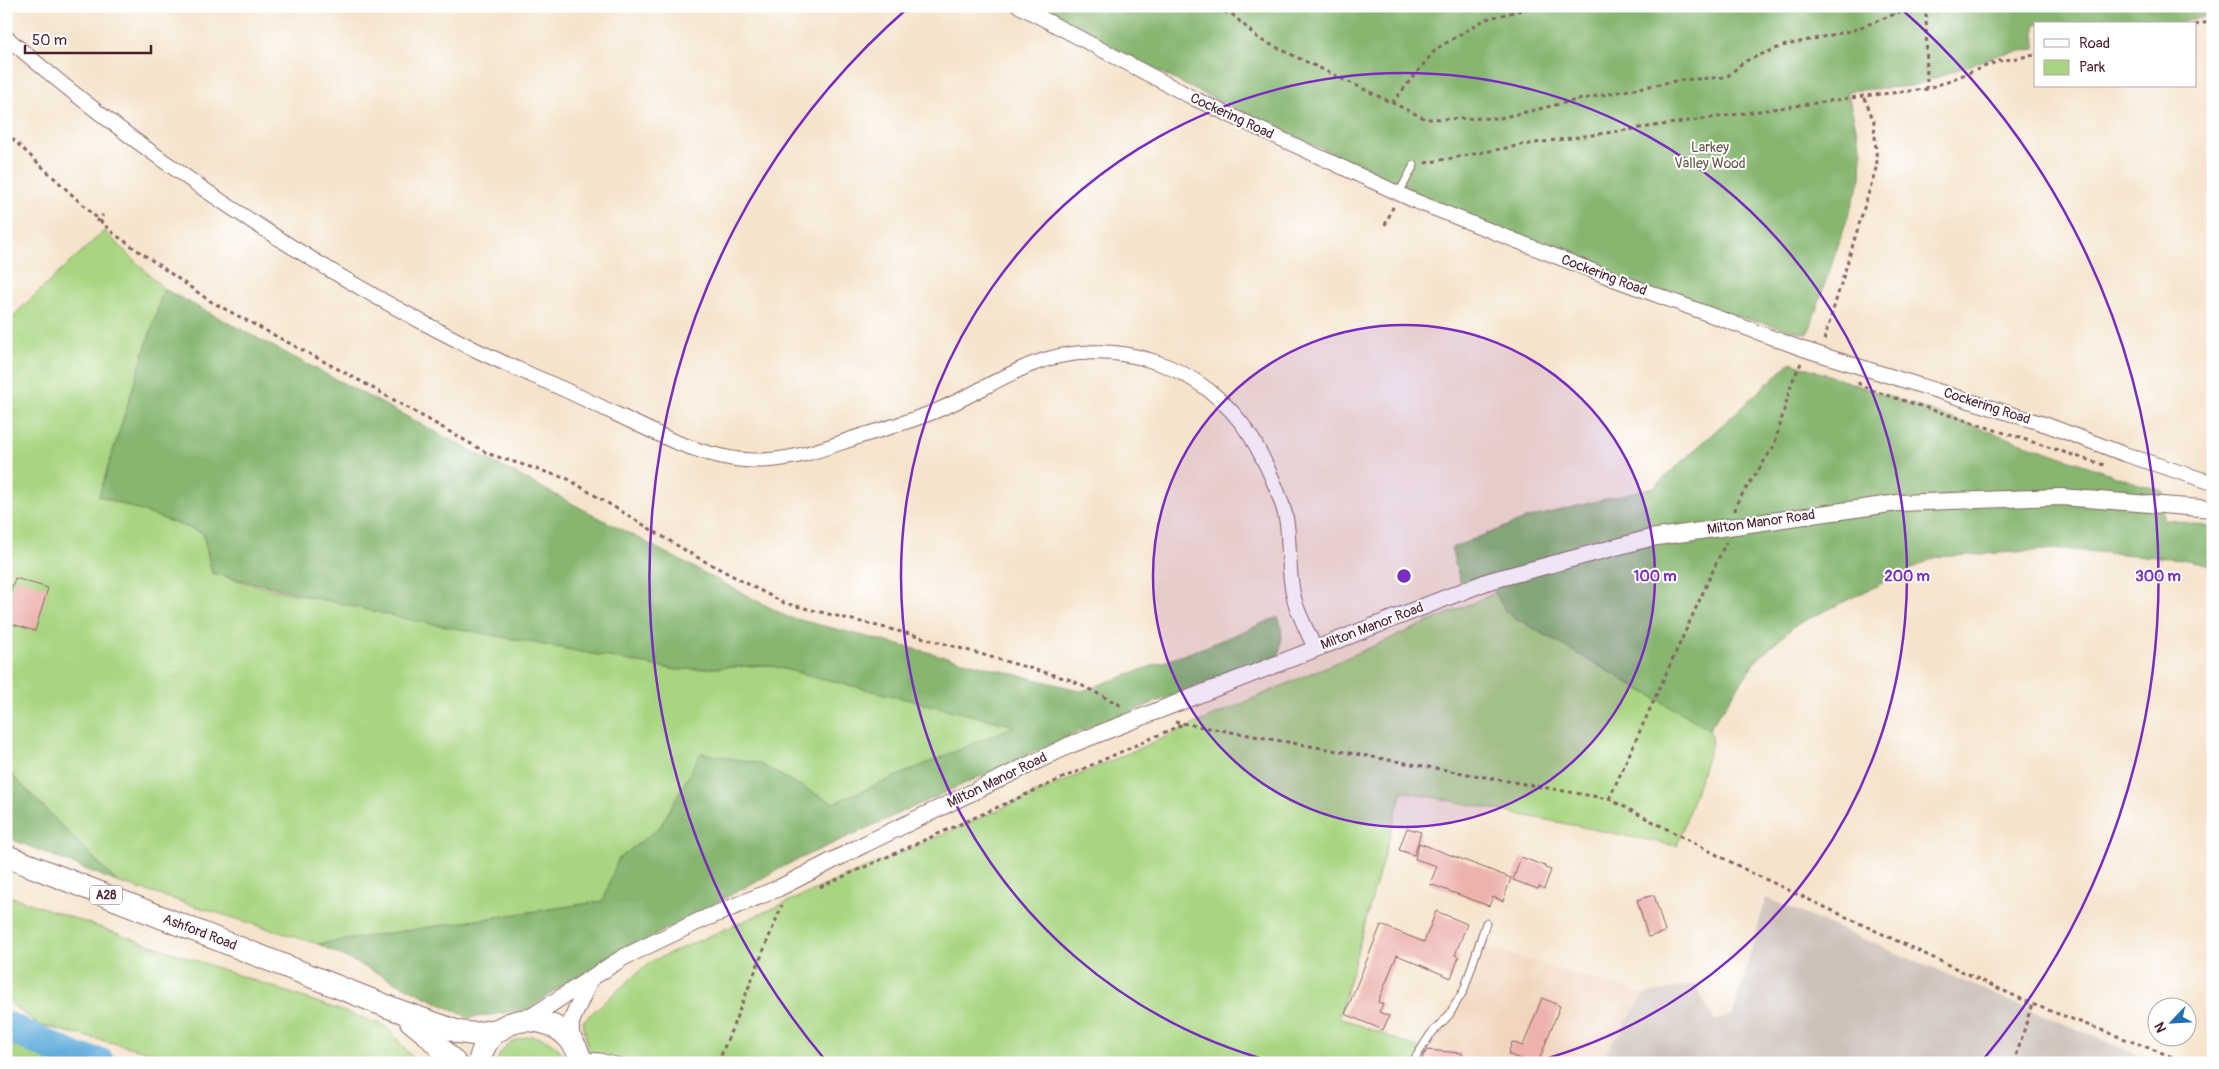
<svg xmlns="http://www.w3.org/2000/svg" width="2219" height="1069" viewBox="0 0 2219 1069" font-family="Pangolin,sans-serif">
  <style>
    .built { fill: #f1d5bd }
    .industrial { fill: #cec1ba }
    .green { fill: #a9d581; stroke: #7a7a56 }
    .forest { fill: #86b66f; stroke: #686a4d }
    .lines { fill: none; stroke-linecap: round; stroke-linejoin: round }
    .river { stroke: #62addb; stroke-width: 30 }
    .building { fill: #edb2ae }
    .service-casing { stroke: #866463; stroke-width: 9 }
    .minor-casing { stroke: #866463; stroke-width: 16 }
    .tertiary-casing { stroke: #866463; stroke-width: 18 }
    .trunk-casing { stroke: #866463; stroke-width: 24 }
    .path { stroke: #866463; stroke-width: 3; stroke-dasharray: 4 4; stroke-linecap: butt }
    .service { stroke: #fff; stroke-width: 7 }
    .minor { stroke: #fff; stroke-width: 14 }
    .tertiary { stroke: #fff; stroke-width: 16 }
    .trunk { stroke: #fff; stroke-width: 22 }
    .ring { fill: none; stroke: #7b2cbf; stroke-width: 2.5 }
    .labels { text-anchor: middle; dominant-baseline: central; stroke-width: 4; stroke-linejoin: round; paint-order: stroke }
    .shield { fill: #fff; stroke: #80626b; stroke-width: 1 }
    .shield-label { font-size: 12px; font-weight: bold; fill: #4a1f2b }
    .street-label { font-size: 14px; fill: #4a1f2b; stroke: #fff }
    .park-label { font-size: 14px; fill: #665645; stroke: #fff }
    .centre { fill: #7b2cbf; stroke: #fff; stroke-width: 2.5 }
    .ring-label { font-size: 15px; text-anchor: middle; font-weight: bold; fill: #7b2cbf; stroke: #fff; stroke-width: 4; stroke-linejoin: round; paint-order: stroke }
  </style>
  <rect width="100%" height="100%" fill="#fff"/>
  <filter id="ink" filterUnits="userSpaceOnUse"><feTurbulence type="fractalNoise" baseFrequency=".02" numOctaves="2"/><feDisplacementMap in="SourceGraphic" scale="10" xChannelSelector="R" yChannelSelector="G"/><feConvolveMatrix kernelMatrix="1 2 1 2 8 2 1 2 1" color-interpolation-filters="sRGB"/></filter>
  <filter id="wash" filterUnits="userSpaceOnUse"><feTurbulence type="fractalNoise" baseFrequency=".0096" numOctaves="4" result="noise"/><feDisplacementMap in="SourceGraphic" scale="20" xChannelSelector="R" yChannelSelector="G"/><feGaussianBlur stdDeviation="1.12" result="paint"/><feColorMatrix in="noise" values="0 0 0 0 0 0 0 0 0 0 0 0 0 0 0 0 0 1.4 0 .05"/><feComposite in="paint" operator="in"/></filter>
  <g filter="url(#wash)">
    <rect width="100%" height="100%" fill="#f5e3cb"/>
    <path class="built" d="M1486,948L1645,994L1599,1063H1421L1423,1050Z"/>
    <path class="industrial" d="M1766,898L2157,1063H1599L1645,994L1695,984L1715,1021L1733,1015Z"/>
    <path class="green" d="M104,231L164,289L99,496L203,533L212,573L269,589L677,670L768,665L1016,726L603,901L318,944L117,882L6,769V327L19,310Z
      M1495,593L1507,613L1709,729L1712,743L1677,846L1402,791L1339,1017L1423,1050L1421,1063H590L583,1021L650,962Z
      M6,895L386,1026L417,1063H195L39,1025L6,1000Z
      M531,1036C549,1038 560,1046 567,1063H496C502,1046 513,1039 531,1036Z
      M6,1042L54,1063H6Z"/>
    <path class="forest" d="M1033,6H2213V15L2175,24H2035V49L2001,54L1913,86L1847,91L1862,152L1861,178L1808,334L1685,304L1544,252L1187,86Z
      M164,289L788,617L1082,691L1200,649L1278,617C1284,629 1281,642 1279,655L1087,728L792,862L566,983L529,1009L469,1018L318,944L603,901L618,859L660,827L701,753L758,763L833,803L1015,726L768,665L677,670L406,619L212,573L203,533L99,496Z
      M1791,362L2139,484L2163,491V519L2213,527V565L2182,559L2060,549L1936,557L1794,626L1756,661L1709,729L1507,613L1485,576L1461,585L1451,548L1528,518L1654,487Z
      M6,769L117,882L6,837Z"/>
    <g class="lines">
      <path class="river" d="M6,1026L76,1058L100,1063"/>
    </g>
    <g id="blocks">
      <path class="building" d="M15,578L48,588L35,631L6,622V608Z
        M1407,828L1421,832L1414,855L1399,850Z
        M1419,843L1511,878L1503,901L1493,897L1489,906L1430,884L1437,866L1415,859Z
        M1521,857L1545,866V868L1551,870L1544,889L1539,886L1538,889L1513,880Z
        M1654,895L1665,932L1648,937L1637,900Z
        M1436,911L1467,924L1455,955L1459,957L1451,978L1397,955L1378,1002L1383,1004L1379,1012L1389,1016L1383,1030L1345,1014L1381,925L1424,942Z
        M1542,998L1560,1006L1538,1063H1530L1508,1054L1512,1042L1523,1046Z
        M1427,1050L1462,1053V1063H1422L1423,1056Z"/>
    </g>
  </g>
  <g filter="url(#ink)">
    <use href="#blocks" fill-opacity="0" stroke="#866463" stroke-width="1"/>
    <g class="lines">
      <g class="service-casing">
        <path id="service" d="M1399,193L1414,165
          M583,1056L600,1057L623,1063
          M1412,1063L1430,1035L1449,1015L1464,990L1486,923"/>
      </g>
      <g class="minor-casing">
        <path id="minor" d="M1019,6L1195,99L1415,201L1616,280L1803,349L2047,425L2124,454L2213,483
          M6,37C147,158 304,263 470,347C500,362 532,375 563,389C600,406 636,424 673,441C704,453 735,463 769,460C803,458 832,445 864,435C891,427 919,419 945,407C974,394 1001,377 1030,365C1111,333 1205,363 1251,437C1264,458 1284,501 1287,524C1290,551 1288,579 1296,605C1301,620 1309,634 1315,649"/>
      </g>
      <g class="tertiary-casing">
        <path id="tertiary" d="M526,1020L624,957L699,921L779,888L865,844L1070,745L1489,581L1650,538L1898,503L2061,497L2213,509
          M571,1039V1022L590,979"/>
      </g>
      <g class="trunk-casing">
        <path id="trunk" d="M6,856L394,1009L459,1032L474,1034L501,1029
          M411,1021L428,1035L455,1063
          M479,1063C481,1054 484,1045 490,1038C518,1005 574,1021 581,1063"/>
      </g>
      <path class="path" d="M1209,6L1233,15L1259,39L1426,119L1500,118L1577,100L1681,80L1727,77L1743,62L1782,46L1854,30L1915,6
        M1926,6L1927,89
        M2195,25L2213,21
        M1392,103L1436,49L1486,19L1526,9L1528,6
        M6,133L113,233L210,301L355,378L489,454L568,479L693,555L784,603L914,635L1071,680L1124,707
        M1425,163L1522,145L1864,96L1927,89L1999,61L2035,55
        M96,222L103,215
        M1385,225L1394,205
        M1824,340L1877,165L1874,122L1864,96
        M1859,382V384L1874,391L2107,466
        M1735,511L1736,504L1774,446L1792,382L1801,363
        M1175,722L1609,799L1752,873L2032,1004L2189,1063
        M1609,799L1726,542
        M820,887L1183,724
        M6,1062L8,1063
        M718,1063L782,905
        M2014,1063L2032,1004"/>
      <use href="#service" class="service"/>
      <use href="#minor" class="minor"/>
      <use href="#tertiary" class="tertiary"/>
      <use href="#trunk" class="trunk"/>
    </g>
  </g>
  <circle cx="1404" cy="576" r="251" fill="#7b2cbf" fill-opacity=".12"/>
  <g class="ring">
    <circle cx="1404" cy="576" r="251"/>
    <path d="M1274 1062A503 503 0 1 1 1534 1062"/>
    <path d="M826 1061A754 754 0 0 1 909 7M1899 7A754 754 0 0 1 1982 1061"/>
  </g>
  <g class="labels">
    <rect class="shield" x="90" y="885.5" width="32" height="19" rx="4"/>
    <g class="shield-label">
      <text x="106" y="895">A28</text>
    </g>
    <g class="street-label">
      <text transform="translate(1232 116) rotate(25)">Cockering Road</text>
      <text transform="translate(1604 275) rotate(21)">Cockering Road</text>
      <text transform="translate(1987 406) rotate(18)">Cockering Road</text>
      <text transform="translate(1761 522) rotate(-8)">Milton Manor Road</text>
      <text transform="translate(1372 626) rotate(-21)">Milton Manor Road</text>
      <text transform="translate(997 780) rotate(-26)">Milton Manor Road</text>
      <text transform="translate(200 932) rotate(21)">Ashford Road</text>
    </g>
    <g class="park-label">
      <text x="1710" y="147">Larkey<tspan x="1710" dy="16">Valley Wood</tspan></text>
    </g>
  </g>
  <circle cx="1404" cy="576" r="8" class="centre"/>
  <g class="ring-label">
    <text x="1655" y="581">100 m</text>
    <text x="1907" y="581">200 m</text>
    <text x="2158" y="581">300 m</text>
  </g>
  <rect width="2219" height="1069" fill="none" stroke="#fff" stroke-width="25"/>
  <rect x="2034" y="22" width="162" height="65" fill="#ffffff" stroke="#b7a5aa"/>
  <rect x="2044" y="39" width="25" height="8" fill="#ffffff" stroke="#b7a5aa"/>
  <text x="2079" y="48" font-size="15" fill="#4a1f2b">Road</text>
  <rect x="2044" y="60" width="25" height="15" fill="#a9d581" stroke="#b7a5aa"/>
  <text x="2079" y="72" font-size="15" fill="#4a1f2b">Park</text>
  <g transform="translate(2172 1022) rotate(245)"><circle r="24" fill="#ffffff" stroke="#b7a5aa"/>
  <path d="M0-4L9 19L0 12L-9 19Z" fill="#1f6fb2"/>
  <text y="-8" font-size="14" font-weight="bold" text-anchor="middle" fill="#4a1f2b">N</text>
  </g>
  <path d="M25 45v8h126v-8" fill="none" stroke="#4a1f2b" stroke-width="2.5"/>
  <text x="32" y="45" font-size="15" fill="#4a1f2b" stroke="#ffffff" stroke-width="4" paint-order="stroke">50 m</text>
</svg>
